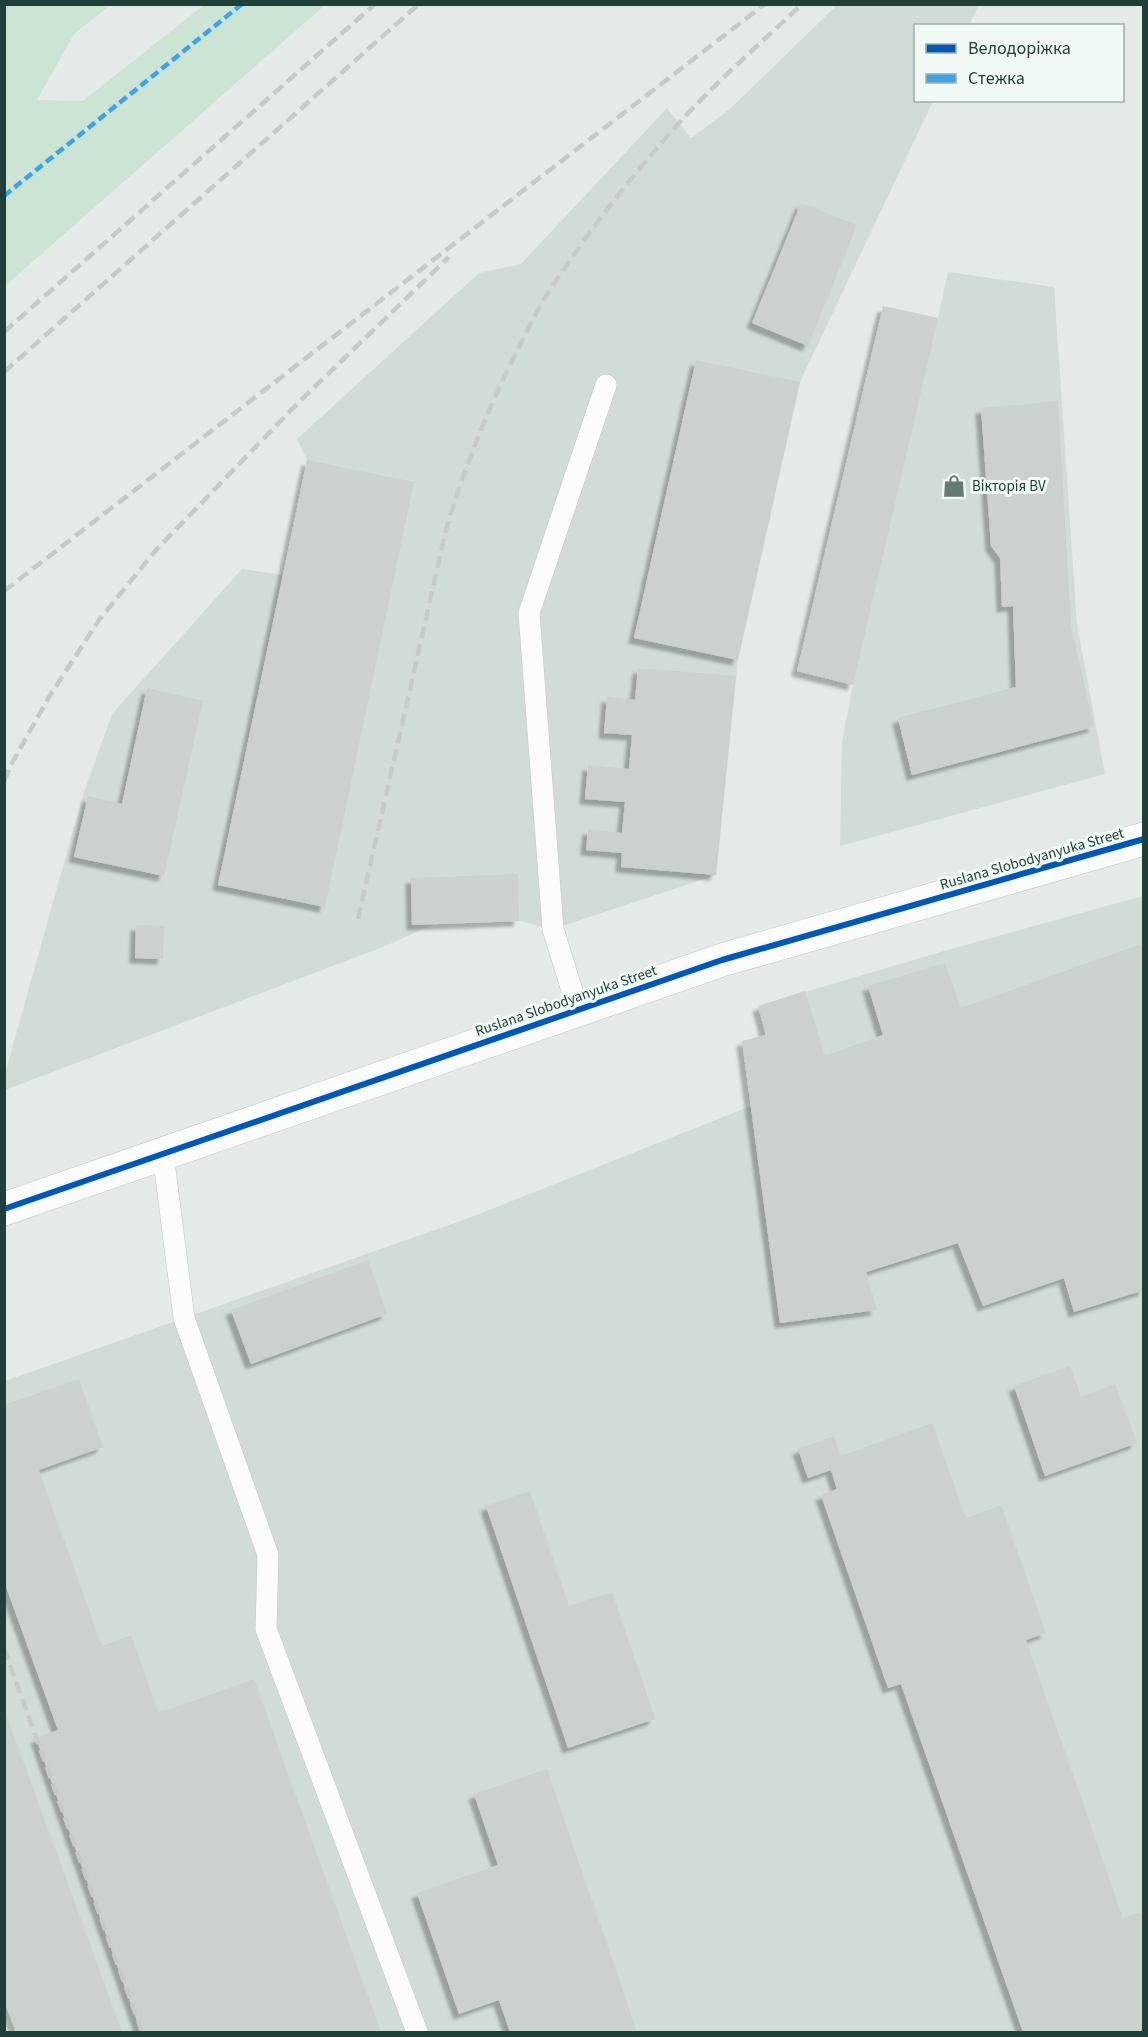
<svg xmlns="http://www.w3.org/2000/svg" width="1148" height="2037" viewBox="0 0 1148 2037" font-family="'Source Sans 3',sans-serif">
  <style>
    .built { fill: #d1dcd7 }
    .green { fill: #cbe4d4 }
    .building { fill: #cad1cf; filter: url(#shadow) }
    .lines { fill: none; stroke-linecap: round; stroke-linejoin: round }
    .lane-casing { stroke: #c1c7c4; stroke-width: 22 }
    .street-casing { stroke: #c1c7c4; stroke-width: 34 }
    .lane { stroke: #fbfcfb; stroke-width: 21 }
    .street { stroke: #fbfcfb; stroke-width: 33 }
    .rail { stroke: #c6cbca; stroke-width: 4.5; stroke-dasharray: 12 6; stroke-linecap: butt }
    .quiet { stroke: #3da4ec; stroke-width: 4.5; stroke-dasharray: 9 4.5; stroke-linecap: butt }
    .cycleway-casing { stroke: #f1f9f5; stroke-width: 10 }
    .cycleway { stroke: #0057b8; stroke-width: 6 }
    .labels { text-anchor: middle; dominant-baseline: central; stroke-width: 6; stroke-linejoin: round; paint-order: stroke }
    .poi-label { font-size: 15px; fill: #1f3f38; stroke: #f1f9f5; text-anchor: start }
    .street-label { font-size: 15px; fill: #1f3f38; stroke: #f1f9f5 }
  </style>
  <defs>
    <filter id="shadow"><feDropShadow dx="-5.5" dy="5.5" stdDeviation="1.5" flood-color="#0004"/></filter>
  </defs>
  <rect width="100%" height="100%" fill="#e4eae7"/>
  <path class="built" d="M837,5H979L969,25L916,26V100L933,101L800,382L738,660L716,875L553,929L519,921L435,924L383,947L5,1090V1074L83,795L112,714L242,569L283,575L307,460L297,439L479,273L521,264L667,108L691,138L730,109Z
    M948,272L1054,287L1077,625L1105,774L840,846L842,742L853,685L797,671L883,306L938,318Z
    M1143,896V2032H16L5,2001V1381L469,1218L751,1106L742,1041L766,1035L758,1006L944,951Z"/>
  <path class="green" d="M5,4L110,5L74,34L37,100L83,101L204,5H325L5,286Z"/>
  <path class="building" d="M801,203L857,225L808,346L752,323Z
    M883,306L938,318L853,685L797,671Z
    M696,360L800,382L738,660L634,638Z
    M1058,401L1071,626L1094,727L912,775L898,718L1016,687L1013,606L1002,607L1000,558L991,546L981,408Z
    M307,460L414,482L325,907L218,885Z
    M638,668L736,676L716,875L621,867L622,853L586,850L588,829L622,833L625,802L585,799L588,765L629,769L632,735L604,733L607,697L635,700Z
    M147,688L203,701L164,876L74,857L88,796L122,804Z
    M518,874L519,921L412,925L411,878Z
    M136,925L164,926L163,959L135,958Z
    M1144,943V1290L1074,1312L1064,1278L983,1306L958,1243L866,1272L877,1310L780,1323L742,1041L766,1035L758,1006L805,991L825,1056L883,1035L868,986L945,963L961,1008Z
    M368,1260L387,1314L251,1364L231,1310Z
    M1070,1366L1081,1397L1115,1384L1137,1443L1045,1476L1014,1386Z
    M79,1379L103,1447L39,1470L102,1646L131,1635L159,1713L254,1679L381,2032H141L36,1738L58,1730L4,1581V1405Z
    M932,1423L966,1518L1001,1505L1046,1633L1026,1640L1123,1918L1144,1911V2032H1023L901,1684L888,1688L821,1495L837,1489L831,1470L808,1478L798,1449L834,1436L841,1456Z
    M530,1491L569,1606L612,1592L655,1719L568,1748L486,1506Z
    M5,1711L122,2032H16L4,2001Z
    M547,1769L637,2032H510L499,2000L459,2014L417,1893L498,1865L474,1794Z"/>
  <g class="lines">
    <g class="lane-casing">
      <path id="lane" d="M578,1010L553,929L529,613L606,385
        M163,1154L184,1318L268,1555L266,1629L417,2032"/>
    </g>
    <g class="street-casing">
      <path id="street" d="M4,1209L722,960L1144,839"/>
    </g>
    <use href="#lane" class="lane"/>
    <use href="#street" class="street"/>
    <path class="rail" d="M4,332L375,4
      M4,372L419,4
      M4,591L765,4
      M4,781L12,763L49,697L99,620L156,550L299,402L449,257
      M358,919L446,530C464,469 487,411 516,353C526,333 536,312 548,293C586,234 631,177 678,124C716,82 760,44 802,4
      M4,1648L142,2032"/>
    <path class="quiet" d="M4,196L242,4"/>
    <g class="cycleway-casing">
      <path id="cycleway" d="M4,1209L722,960L1144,839"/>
    </g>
    <use href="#cycleway" class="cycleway"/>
  </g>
  <defs>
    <g id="shop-bare" transform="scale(1.8)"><path d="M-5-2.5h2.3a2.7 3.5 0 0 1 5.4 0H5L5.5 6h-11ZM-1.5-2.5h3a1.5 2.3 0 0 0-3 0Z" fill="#647b75" stroke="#f1f9f5" stroke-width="2.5" paint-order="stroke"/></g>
  </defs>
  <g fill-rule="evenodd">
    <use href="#shop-bare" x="954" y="486"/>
  </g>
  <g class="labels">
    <g class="poi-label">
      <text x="972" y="486">Вікторія BV</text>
    </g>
    <g class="street-label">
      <text transform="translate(1032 859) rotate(-16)">Ruslana Slobodyanyuka Street</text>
      <text transform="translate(566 1001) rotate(-19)">Ruslana Slobodyanyuka Street</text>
    </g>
  </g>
  <rect width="1148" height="2037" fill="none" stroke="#1f3f38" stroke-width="12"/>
  <rect x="914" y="24" width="210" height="78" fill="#f1f9f5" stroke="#9dafa9" stroke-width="1.5"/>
  <rect x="926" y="44" width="30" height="9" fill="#0057b8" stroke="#9dafa9" stroke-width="1.5"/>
  <text x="968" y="54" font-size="18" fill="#1f3f38">Велодоріжка</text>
  <rect x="926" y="74" width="30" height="9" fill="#3da4ec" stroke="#9dafa9" stroke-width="1.5"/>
  <text x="968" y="84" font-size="18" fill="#1f3f38">Стежка</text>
</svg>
